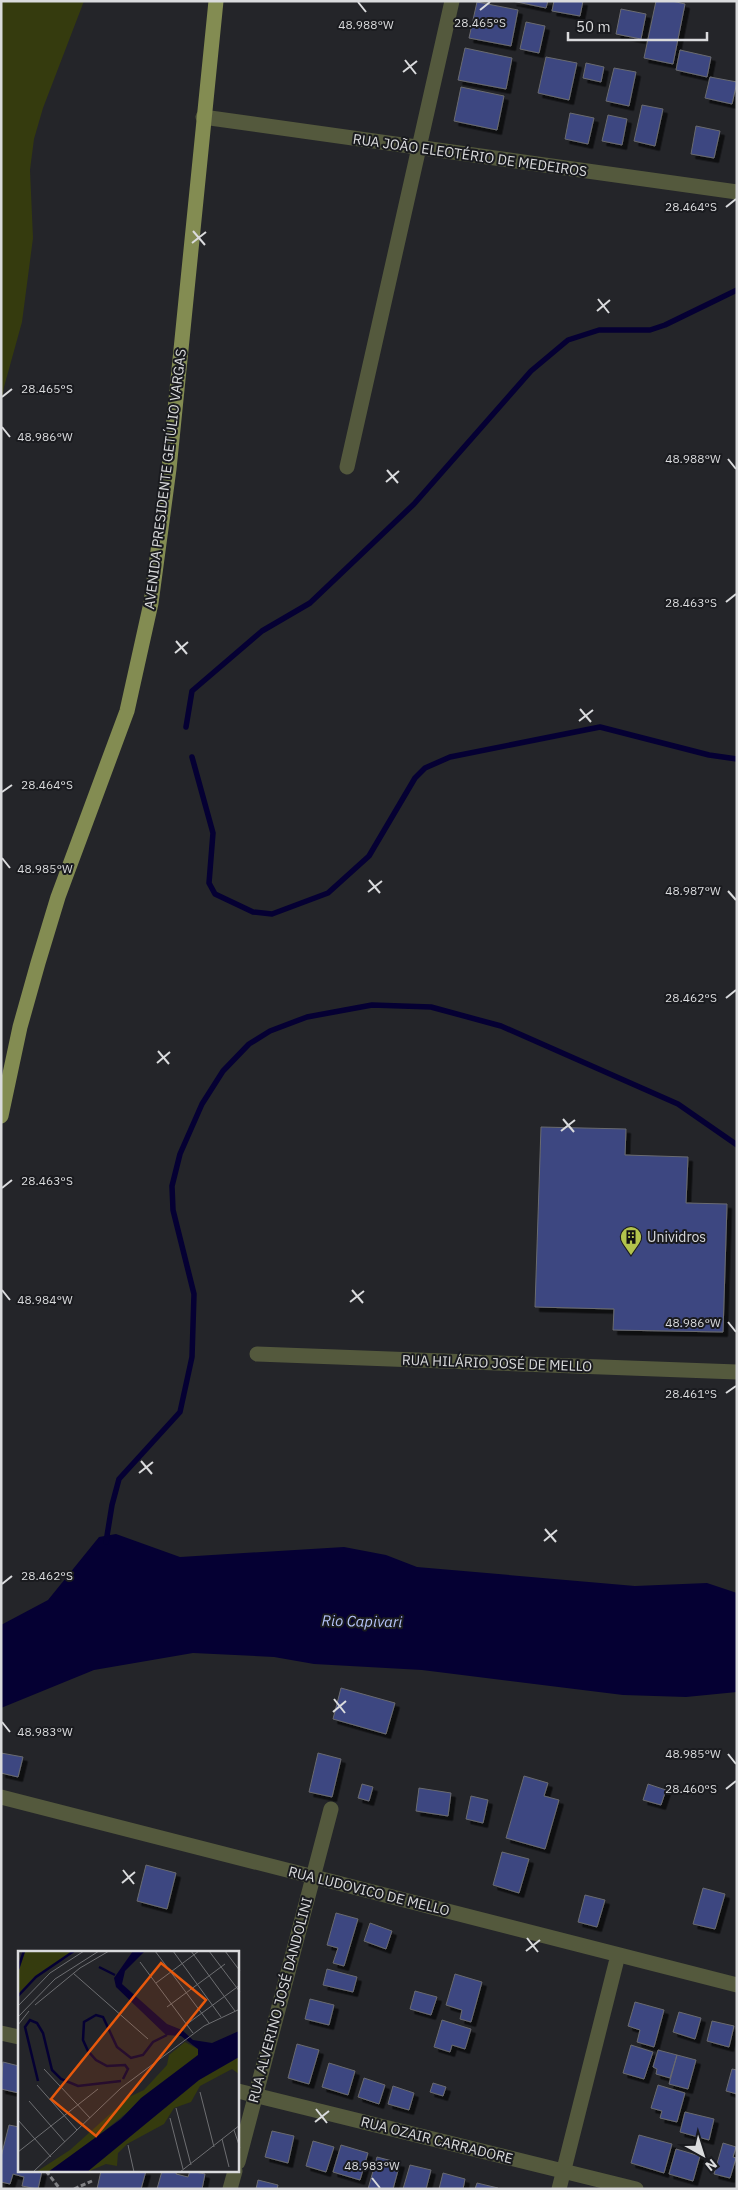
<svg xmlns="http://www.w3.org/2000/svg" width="738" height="2190" viewBox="0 0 738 2190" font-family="'IBM Plex Sans',sans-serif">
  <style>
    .green { fill: #353b0e }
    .water { fill: #050033 }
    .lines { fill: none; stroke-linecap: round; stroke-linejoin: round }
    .stream { stroke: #050033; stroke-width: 5.5 }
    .building { fill: #3c4781; stroke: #6a6b70; filter: url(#shadow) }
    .path { stroke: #808184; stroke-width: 3; stroke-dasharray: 5 2.5; stroke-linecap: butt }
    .minor { stroke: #54593d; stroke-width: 15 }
    .major { stroke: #838c52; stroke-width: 15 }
    .ticks { fill: none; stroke: #dadbdd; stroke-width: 2 }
    .labels { text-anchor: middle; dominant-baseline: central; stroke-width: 4; stroke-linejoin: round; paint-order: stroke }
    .street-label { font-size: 14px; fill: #dadbdd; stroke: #1a1b1f }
    .poi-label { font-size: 14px; fill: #dadbdd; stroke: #1a1b1f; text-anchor: start }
    .water-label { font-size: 15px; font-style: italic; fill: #b5c3f7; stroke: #1a1b1f }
    .inset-river { fill: none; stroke: #050033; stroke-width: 2.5 }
    .inset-road { fill: none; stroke: #6d6e71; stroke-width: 1 }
    .view { fill: #e8590c; fill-opacity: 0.15; stroke: #e8590c; stroke-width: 2.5 }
    .inset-edge { fill: none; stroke: #dadbdd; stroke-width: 2.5 }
    .ticks-label { font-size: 12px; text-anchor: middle; fill: #dadbdd; stroke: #1a1b1f; stroke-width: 4; stroke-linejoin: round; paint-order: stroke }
  </style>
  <defs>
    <filter id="shadow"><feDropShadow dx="4.5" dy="4.5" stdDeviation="0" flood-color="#0009"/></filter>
  </defs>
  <rect width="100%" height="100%" fill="#242529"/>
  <path class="green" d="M1,1H84L43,108L34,139L30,170L33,238L22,322L4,387L1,405Z"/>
  <path class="water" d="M116,1534L180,1557L344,1547L386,1555L417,1567L635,1586L707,1583L737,1593V1692L686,1697L623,1695L422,1670L314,1664L274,1657L193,1653L94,1670L1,1708V1625L48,1600L99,1537Z"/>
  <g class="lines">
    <path class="stream" d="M186,727L192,691L262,631L310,603L414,504L531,371L568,340L599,330H650L665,325L737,290
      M192,757L213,833L209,883L215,894L253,912L272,914L328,893L369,856L415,778L425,768L450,757L600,727L709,755L737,759
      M106,1542L112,1505L119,1479L180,1412L192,1357L194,1294L173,1210L172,1186L180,1154L202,1104L223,1071L249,1044L270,1031L307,1017L372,1005L431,1007L501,1026L678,1104L737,1145"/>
  </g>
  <path class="building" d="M512,1H548L546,8Z
    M554,1H583L580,16L552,11Z
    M656,1H672L685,4L673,64L644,58Z
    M477,2L518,10L511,46L469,38Z
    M621,9L646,14L641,39L616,34Z
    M526,22L545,26L539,53L520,49Z
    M465,48L512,58L506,89L458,80Z
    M680,50L711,57L707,77L676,70Z
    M546,57L577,63L569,100L538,93Z
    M586,63L604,67L601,82L583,78Z
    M614,68L636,72L629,106L606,101Z
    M710,77L737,82L732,104L705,98Z
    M461,87L504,96L497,130L454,121Z
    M642,105L663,109L655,146L634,141Z
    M570,113L594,118L588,144L565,139Z
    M608,115L627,119L622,145L602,141Z
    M696,126L720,131L714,158L691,154Z
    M541,1127L626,1129L625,1155L688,1157L686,1203L727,1204L723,1332L613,1330L614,1309L535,1307Z
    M341,1688L395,1703L386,1734L333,1719Z
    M1,1753L23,1757L18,1777L1,1773Z
    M318,1753L341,1759L332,1797L309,1792Z
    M524,1776L548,1783L544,1796L559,1800L545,1849L506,1838Z
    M362,1784L373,1787L369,1801L358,1798Z
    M648,1784L666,1790L661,1805L643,1800Z
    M419,1788L451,1793L448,1816L416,1811Z
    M471,1796L488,1800L483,1823L466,1819Z
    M502,1852L529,1859L519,1893L493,1885Z
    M146,1865L176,1873L167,1909L137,1901Z
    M703,1888L725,1894L715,1929L693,1924Z
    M585,1895L605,1900L597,1927L578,1922Z
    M336,1913L358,1919L344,1966L333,1963L338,1948L327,1945Z
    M370,1923L392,1931L386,1949L364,1941Z
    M327,1969L357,1977L353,1992L323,1985Z
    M455,1974L482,1982L471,2022L460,2019L462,2010L446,2005Z
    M415,1991L437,1997L431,2015L410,2009Z
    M310,1999L334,2005L329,2025L305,2019Z
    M635,2002L664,2010L654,2047L637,2042L640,2030L628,2026Z
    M679,2012L701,2018L695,2039L673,2032Z
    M442,2020L471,2029L465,2049L452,2045L450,2052L434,2047Z
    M712,2021L734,2026L729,2047L707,2041Z
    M297,2044L319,2050L309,2084L288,2078Z
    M631,2045L653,2052L644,2079L623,2073Z
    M658,2050L677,2055L670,2078L656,2074L657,2069L653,2067Z
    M677,2055L696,2060L688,2089L669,2084Z
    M3,2062L19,2066V2093L1,2089Z
    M329,2063L355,2071L348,2095L322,2087Z
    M732,2069L737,2070V2094L726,2091Z
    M364,2078L385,2085L379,2104L358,2097Z
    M433,2083L446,2087L443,2096L430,2092Z
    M658,2085L685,2093L677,2122L660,2118L662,2111L651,2108Z
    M393,2086L414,2093L409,2110L388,2104Z
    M685,2112L714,2119L709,2140L680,2132Z
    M9,2125L19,2127V2171H42L38,2189L22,2186L24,2177L13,2174L10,2184L1,2182V2157Z
    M272,2131L294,2136L288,2163L265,2157Z
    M639,2135L672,2144L664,2173L631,2163Z
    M313,2141L334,2147L326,2172L306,2166Z
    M723,2143L736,2147L733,2157L736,2158L730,2178L714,2174Z
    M341,2145L368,2153L360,2180L333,2172Z
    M676,2149L700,2156L693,2181L669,2174Z
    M377,2157L400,2163L393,2189H368Z
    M410,2165L431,2170L426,2189H403Z
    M101,2171H146L141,2189H97Z
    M162,2171H177L176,2174L188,2177L190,2171L205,2174L202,2189H157Z
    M443,2173L465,2179L463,2189H439Z
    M258,2180L278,2185L277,2189H256Z
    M477,2183L498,2188V2189H475Z"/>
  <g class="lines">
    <path class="path" d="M46,2171L60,2189
      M74,2189L92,2181"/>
    <path class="minor" d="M203,117L737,192
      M347,467L452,1
      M257,1354L737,1372
      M1,1797L737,1985
      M1,2033L19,2037
      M238,2091L636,2189
      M238,2162L331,1809
      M230,2189L235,2171
      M559,2189L618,1955"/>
    <path class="major" d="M1,1116L20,1027L38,963L58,897L127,711L151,603L169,469L216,1"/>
  </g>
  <path class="ticks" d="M358,2L366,12M480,10L490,2M405,60L416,74M403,72L417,61M726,207L736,199M193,231L205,245M192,243L206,232M598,299L609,313M597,311L610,300M2,397L12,389M2,427L10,437M728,459L736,469M387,470L398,483M386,482L399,471M726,602L736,594M176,641L187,654M175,653L188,642M580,709L591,722M579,721L593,710M2,792L12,785M2,858L10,868M369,880L380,893M728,891L736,900M368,892L382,881M726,998L736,990M158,1051L169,1064M157,1063L170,1052M563,1119L574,1132M561,1131L575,1120M2,1188L12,1180M2,1290L10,1300M352,1290L363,1303M350,1302L364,1291M728,1322L736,1332M726,1393L736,1386M141,1461L152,1474M139,1473L153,1462M545,1529L556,1542M544,1541L557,1530M2,1584L12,1576M334,1699L345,1713M333,1712L346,1701M2,1722L10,1732M728,1754L736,1764M726,1789L736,1781M123,1870L134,1884M122,1883L135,1872M527,1938L538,1952M526,1951L540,1940M316,2109L327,2123M315,2122L329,2111M372,2178L380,2188"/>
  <defs>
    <g id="building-pin" transform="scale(1.125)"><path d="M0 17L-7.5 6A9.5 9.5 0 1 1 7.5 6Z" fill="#b2c34c" stroke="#1a1b1f"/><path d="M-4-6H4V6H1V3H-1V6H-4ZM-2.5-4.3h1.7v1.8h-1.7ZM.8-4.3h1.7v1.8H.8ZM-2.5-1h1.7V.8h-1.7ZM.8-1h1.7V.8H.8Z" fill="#111"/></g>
  </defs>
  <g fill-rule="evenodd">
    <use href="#building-pin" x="631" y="1237"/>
  </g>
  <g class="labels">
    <g class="street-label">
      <text transform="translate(470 155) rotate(8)">RUA JOÃO ELEOTÉRIO DE MEDEIROS</text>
      <text transform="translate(165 479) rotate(-83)">AVENIDA PRESIDENTE GETÚLIO VARGAS</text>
      <text transform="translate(497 1363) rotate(2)">RUA HILÁRIO JOSÉ DE MELLO</text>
      <text transform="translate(369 1891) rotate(14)">RUA LUDOVICO DE MELLO</text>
      <text transform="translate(280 2000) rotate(-75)">RUA ALVERINO JOSÉ DANDOLINI</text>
      <text transform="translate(437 2140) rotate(14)">RUA OZAIR CARRADORE</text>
    </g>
    <g class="poi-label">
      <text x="647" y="1237">Unividros</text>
    </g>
    <g class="water-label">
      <text transform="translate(362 1621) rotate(1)">Rio Capivari</text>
    </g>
  </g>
  <g transform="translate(18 1951)">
    <rect width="221" height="221" fill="#242529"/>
    <path d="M7,0H55L17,25L0,43V22ZM167,91L180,98V104L69,194L30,221H18L52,199L111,146L126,139L149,114L151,104ZM221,106V123L214,118L182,135L173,151L156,157L146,173L109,193L100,202L99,215L88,213L69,221L181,129Z" fill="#353b0e"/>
    <path d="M115,0H127L107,20L104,33L149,73L164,79L175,89L194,92L221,80V106L181,129L69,221H30L103,168L123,147L180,104V98L163,85L148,84L98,36L96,27Z" fill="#050033"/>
    <path class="inset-river" d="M81,16L97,24M0,18L6,0M0,45L18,26L56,0M105,128L110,118L107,114L89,115L78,109L70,100L65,89L66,71L78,64L85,66L99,96L113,107L125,104L135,91L149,84M20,130L7,76L12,69L19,72L25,82L34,119L43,128L60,135L103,130"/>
    <path class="inset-road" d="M137,0L191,72M155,0L203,66M173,0L217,60M191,0L222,41M207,0L222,20M122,11L175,82M55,22L130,88M138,32L181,0M17,54L62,17L91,0M0,55L32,22L66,0M149,56L207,13M0,66L37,28L81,0M169,73L222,34M0,74L11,60M26,118L72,167M19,134L59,179M182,141L196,196M11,150L47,191M158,157L173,214M152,167L165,218M0,169L33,206M216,179L222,197M204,188L211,216M110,194L116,221M0,201L80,138M15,221L103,137L186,75L222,58M162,221L222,174"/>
    <path class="view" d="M143,12L188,49L78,185L33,148Z"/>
    <rect width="221" height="221" class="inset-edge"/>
  </g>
  <g class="ticks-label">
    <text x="480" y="27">28.465°S</text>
    <text x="366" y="29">48.988°W</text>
    <text x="691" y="211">28.464°S</text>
    <text x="47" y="393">28.465°S</text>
    <text x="45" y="441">48.986°W</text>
    <text x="693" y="463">48.988°W</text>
    <text x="691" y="607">28.463°S</text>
    <text x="47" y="789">28.464°S</text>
    <text x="45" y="873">48.985°W</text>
    <text x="693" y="895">48.987°W</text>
    <text x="691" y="1002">28.462°S</text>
    <text x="47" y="1185">28.463°S</text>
    <text x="45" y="1304">48.984°W</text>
    <text x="693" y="1327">48.986°W</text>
    <text x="691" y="1398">28.461°S</text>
    <text x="47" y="1580">28.462°S</text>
    <text x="45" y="1736">48.983°W</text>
    <text x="693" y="1758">48.985°W</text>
    <text x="691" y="1793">28.460°S</text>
    <text x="372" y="2170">48.983°W</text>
  </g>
  <rect width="738" height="2190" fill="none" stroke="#dadbdd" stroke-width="5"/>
  <g transform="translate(703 2155) rotate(141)" stroke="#1a1b1f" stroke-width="4" paint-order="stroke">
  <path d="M0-4L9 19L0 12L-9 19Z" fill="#dadbdd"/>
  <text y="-8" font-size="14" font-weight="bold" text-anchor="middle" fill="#dadbdd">N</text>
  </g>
  <path d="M568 32v8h139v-8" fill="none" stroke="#dadbdd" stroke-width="2.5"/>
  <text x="576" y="32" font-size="15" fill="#dadbdd" stroke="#1a1b1f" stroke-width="4" paint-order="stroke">50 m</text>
</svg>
